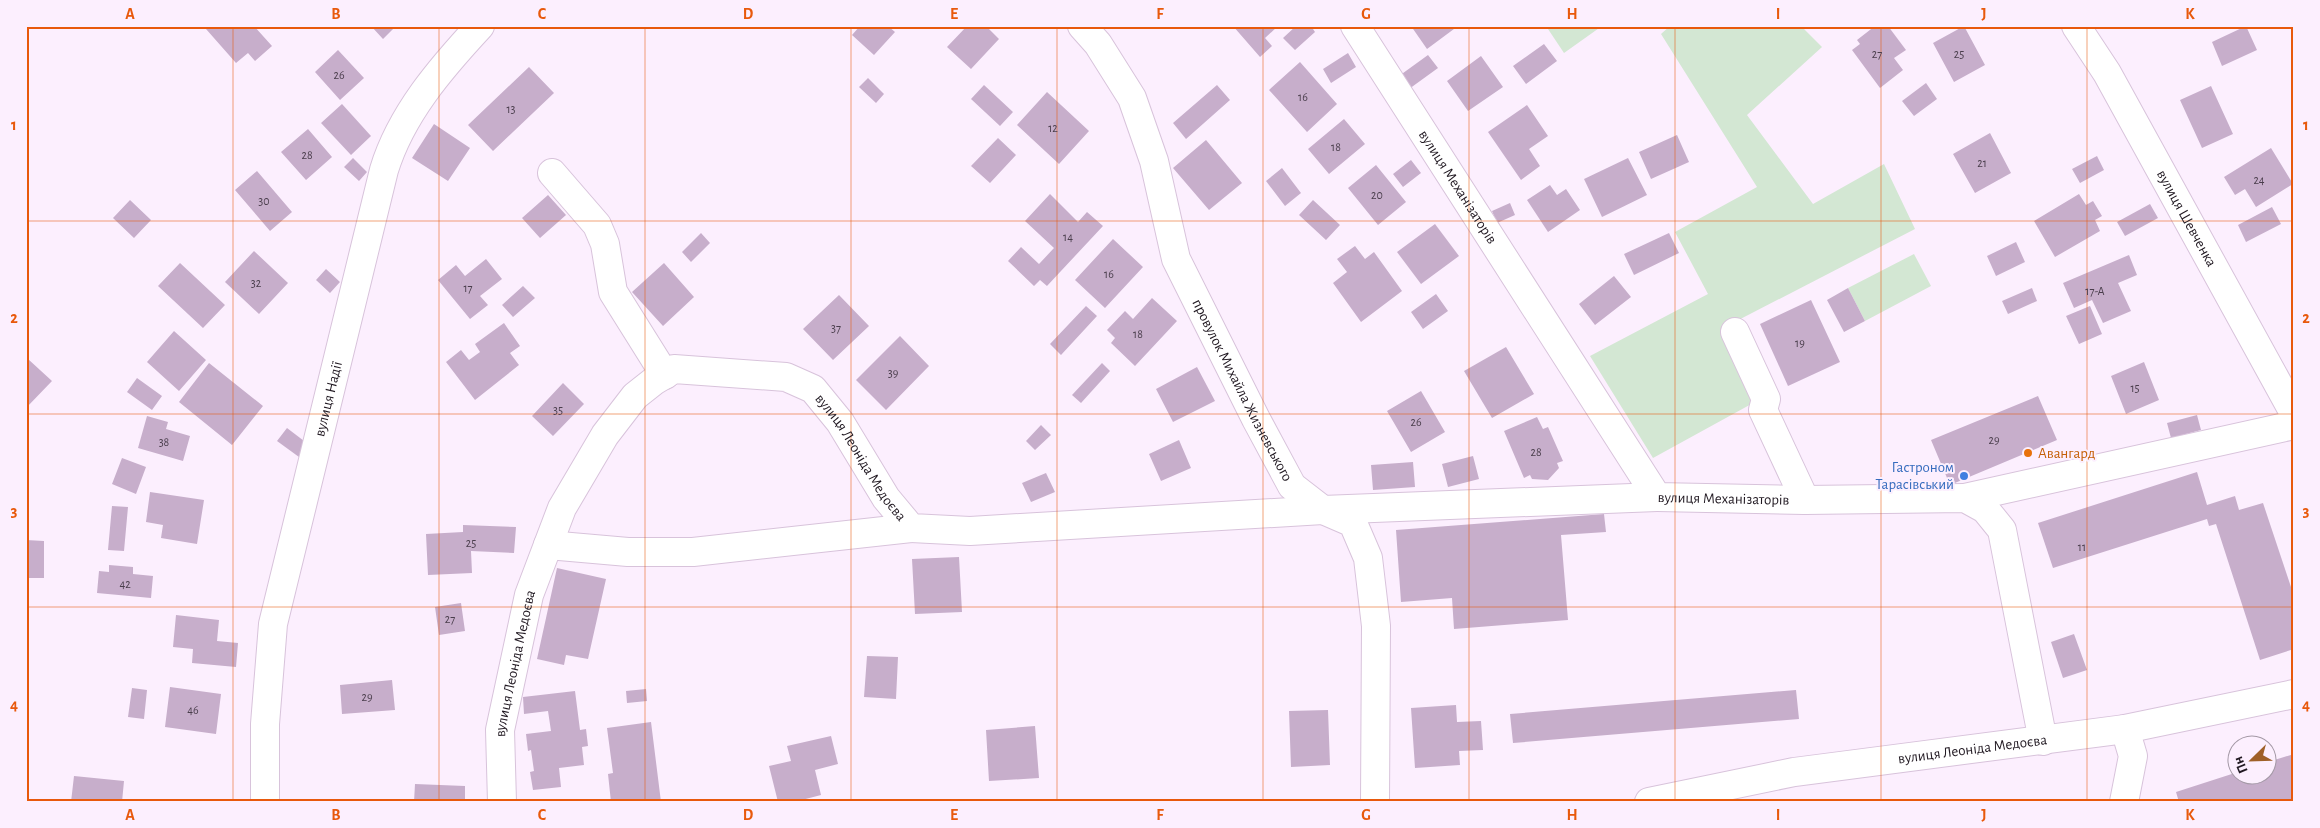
<svg xmlns="http://www.w3.org/2000/svg" width="2320" height="828" viewBox="0 0 2320 828" font-family="'Alegreya Sans',sans-serif">
  <style>
    .green { fill: #d3e7d3 }
    .building { fill: #c7aecb }
    .lines { fill: none; stroke-linecap: round; stroke-linejoin: round }
    .minor-casing { stroke: #d8c3db; stroke-width: 30 }
    .major-casing { stroke: #d8c3db; stroke-width: 30 }
    .minor { stroke: #fff; stroke-width: 28 }
    .major { stroke: #fff; stroke-width: 28 }
    .grid { fill: none; stroke: #e8590c; stroke-width: 1; stroke-opacity: 0.55 }
    .food-dot { fill: #e8710a; stroke: #fceffe; stroke-width: 2 }
    .shop-dot { fill: #3f7fe0; stroke: #fceffe; stroke-width: 2 }
    .labels { text-anchor: middle; dominant-baseline: central; stroke-width: 4; stroke-linejoin: round; paint-order: stroke }
    .number-label { font-size: 12px; fill: #4a3e4c }
    .street-label { font-size: 15px; fill: #201821; stroke: #fceffe }
    .food-label { font-size: 15px; fill: #c56008; stroke: #fceffe; text-anchor: start }
    .shop-label { font-size: 15px; fill: #366cbe; stroke: #fceffe; text-anchor: end }
    .neatline { fill: none; stroke: #e8590c; stroke-width: 2 }
    .grid-label { font-size: 16px; text-anchor: middle; font-weight: bold; fill: #e8590c }
  </style>
  <rect width="100%" height="100%" fill="#fceffe"/>
  <path class="green" d="M1546,26H1602L1564,53Z
    M1670,26H1801L1822,47L1747,115L1813,204L1884,164L1915,229L1723,328L1755,402L1653,458L1590,356L1708,294L1675,232L1757,187L1661,34Z
    M1914,254L1931,286L1865,321L1848,288Z"/>
  <path class="building" d="M210,26H254L272,46L255,61L248,53L236,63L206,29Z
    M371,26H396L383,39Z
    M860,26H888L895,32L874,55L852,35Z
    M967,26H986L999,39L971,69L947,47Z
    M1233,26H1278L1265,38L1272,46L1260,57Z
    M1296,26H1311L1315,32L1295,50L1283,38Z
    M1411,26H1458L1427,49Z
    M1875,26H1888L1906,50L1894,58L1903,70L1880,88L1852,50L1860,44L1857,40Z
    M1964,26L1985,65L1954,82L1933,43Z
    M2246,26L2257,50L2222,66L2212,42Z
    M1544,44L1557,61L1526,84L1513,66Z
    M338,50L364,78L340,100L315,72Z
    M1348,53L1356,67L1331,83L1323,69Z
    M1428,55L1438,68L1409,89L1399,76Z
    M1481,56L1503,87L1468,111L1447,81Z
    M1300,62L1337,104L1307,132L1269,90Z
    M529,67L554,93L493,151L468,125Z
    M868,78L884,94L876,103L859,87Z
    M1926,83L1937,99L1914,116L1902,101Z
    M984,85L1013,112L1000,126L971,99Z
    M1217,85L1230,100L1186,139L1173,123Z
    M2211,86L2233,134L2202,148L2180,100Z
    M1047,92L1089,131L1059,164L1017,125Z
    M342,104L371,136L351,155L321,123Z
    M1527,105L1548,136L1529,149L1540,166L1521,180L1488,132Z
    M1344,119L1365,144L1329,174L1308,149Z
    M434,124L470,148L448,181L412,158Z
    M308,129L332,157L306,180L281,152Z
    M1990,133L2011,173L1975,193L1953,154Z
    M1677,135L1689,162L1651,179L1639,152Z
    M998,138L1016,155L990,183L971,166Z
    M1206,140L1242,183L1209,210L1173,168Z
    M2271,148L2293,184L2256,207L2245,189L2235,195L2224,177Z
    M2097,156L2104,170L2080,183L2072,169Z
    M353,158L367,172L359,181L344,167Z
    M1628,158L1647,195L1602,217L1584,179Z
    M1411,160L1421,173L1403,187L1393,174Z
    M1376,165L1406,202L1378,225L1348,188Z
    M1282,168L1301,193L1285,206L1266,181Z
    M257,171L292,212L270,231L235,190Z
    M1550,185L1557,195L1566,189L1580,210L1548,232L1527,200Z
    M1050,194L1078,222L1087,212L1103,226L1047,286L1040,280L1034,286L1008,261L1021,247L1039,264L1054,248L1025,221Z
    M2079,194L2086,205L2093,201L2102,216L2095,220L2100,231L2055,257L2034,221Z
    M548,195L566,215L540,238L522,218Z
    M130,200L151,220L134,238L113,218Z
    M1313,200L1340,225L1326,240L1299,215Z
    M1510,203L1515,215L1497,223L1492,211Z
    M2150,204L2158,218L2125,236L2117,222Z
    M2272,207L2281,224L2246,242L2238,225Z
    M1435,224L1459,256L1421,284L1397,252Z
    M701,233L710,243L691,262L682,252Z
    M1669,233L1679,253L1634,275L1624,254Z
    M1113,239L1143,267L1105,308L1075,280Z
    M2016,242L2025,262L1996,276L1987,256Z
    M1355,246L1365,259L1374,252L1402,291L1361,322L1333,283L1347,272L1337,259Z
    M254,251L288,283L259,314L225,282Z
    M2129,255L2137,275L2118,283L2131,311L2103,323L2092,300L2074,308L2063,283Z
    M486,259L502,279L480,296L488,305L470,319L438,280L456,265L465,276Z
    M180,263L225,305L203,328L158,286Z
    M664,263L694,297L663,326L632,292Z
    M326,269L340,282L330,293L316,280Z
    M1614,276L1631,297L1595,325L1579,304Z
    M523,286L535,298L513,317L502,305Z
    M1848,288L1865,321L1844,332L1827,300Z
    M2032,288L2037,301L2008,314L2002,301Z
    M1436,294L1448,311L1423,329L1411,312Z
    M839,295L869,326L833,360L803,329Z
    M1152,298L1177,321L1135,366L1111,343L1115,338L1107,330L1125,311L1133,319Z
    M1811,300L1840,362L1788,386L1760,324Z
    M1086,306L1097,316L1061,355L1050,344Z
    M2090,306L2102,334L2079,344L2066,316Z
    M504,323L520,346L510,353L519,365L475,400L446,362L461,350L469,360L480,352L475,344Z
    M174,331L206,360L179,391L147,362Z
    M900,336L929,366L886,410L856,380Z
    M1506,347L1534,394L1492,418L1464,371Z
    M28,359L52,381L26,408V361Z
    M2144,362L2159,400L2126,414L2111,376Z
    M209,363L263,406L232,445L179,402Z
    M1102,363L1110,371L1081,403L1072,395Z
    M1197,367L1215,401L1173,422L1156,389Z
    M137,378L162,396L152,410L127,392Z
    M563,383L584,404L553,436L532,416Z
    M1421,391L1445,432L1411,452L1387,411Z
    M2038,396L2057,440L1950,485L1931,440Z
    M2197,415L2201,430L2171,438L2167,423Z
    M147,416L168,422L166,429L190,436L183,461L138,448Z
    M1537,417L1543,429L1548,427L1563,461L1557,463L1559,468L1548,480L1532,479L1530,475L1524,478L1504,431Z
    M1041,425L1051,435L1035,450L1026,441Z
    M287,428L308,444L299,457L277,441Z
    M1179,440L1191,468L1161,481L1149,454Z
    M1473,456L1479,479L1448,487L1442,464Z
    M122,458L146,467L136,494L112,484Z
    M1413,462L1415,487L1373,490L1371,465Z
    M2197,472L2207,505L2235,496L2239,510L2263,503L2294,596V649L2260,660L2216,524L2209,526L2207,519L2053,568L2038,523Z
    M1046,473L1055,492L1031,502L1022,483Z
    M150,492L204,500L197,544L161,538L163,525L146,522Z
    M112,506L128,507L124,551L108,550Z
    M1604,514L1606,532L1561,535L1568,620L1454,629L1452,598L1401,602L1396,530Z
    M463,525L516,527L514,553L471,551L472,573L428,575L426,534L463,532Z
    M26,540L44,541V578H26Z
    M959,557L962,612L915,614L912,559Z
    M109,565L133,567V574L153,576L151,598L97,593L99,571L109,572Z
    M557,568L606,579L588,659L566,655L564,665L537,659Z
    M461,603L465,631L439,635L435,607Z
    M176,615L219,620L217,641L238,643L236,667L192,663L193,649L173,647Z
    M2074,634L2087,670L2063,678L2051,642Z
    M867,656L898,657L896,699L864,697Z
    M392,680L395,710L342,714L340,685Z
    M170,687L221,694L216,734L165,727Z
    M132,688L147,690L144,719L128,717Z
    M646,689L647,701L627,703L626,691Z
    M1796,690L1799,719L1513,743L1510,714Z
    M575,691L580,730L586,729L588,746L582,747L584,765L559,768L561,787L533,790L530,772L534,771L531,750L528,751L526,734L551,731L548,711L524,714L523,697Z
    M1456,705L1457,722L1481,721L1483,750L1459,751L1460,765L1415,768L1411,708Z
    M1328,710L1330,765L1291,767L1289,711Z
    M651,722L661,802H611L608,774L613,773L607,728Z
    M1035,726L1039,778L989,781L986,730Z
    M831,736L838,764L815,770L821,795L794,802H778L769,766L791,761L787,746Z
    M2294,754V802H2179L2176,792L2238,772V776H2268V762Z
    M74,776L124,781L122,802H71Z
    M415,784L465,786V802H414Z"/>
  <g class="lines">
    <g class="minor-casing">
      <g id="minor">
        <path id="s1" d="M1082,26L1098,44L1132,98L1154,161L1176,259L1256,419L1292,486L1323,510L1353,523L1368,558L1376,626L1375,802"/>
        <path id="s2" d="M1355,26L1657,497L1805,500L1965,498L1985,509L2002,530L2043,741"/>
        <path d="M552,173L597,225L605,244L613,292L665,375"/>
        <path d="M1735,332L1766,399L1763,410L1805,500"/>
        <path d="M1965,498L2294,425"/>
        <path d="M548,545L628,552H693L911,528"/>
        <path id="s3" d="M265,802V724L273,624L384,170C401,114 441,68 480,26"/>
        <path id="s4" d="M502,802L500,730L529,595L562,508L605,435L635,396L654,381L674,369L786,377L813,389L840,422L886,498L911,528L970,531L1323,510L1657,497"/>
        <path id="s5" d="M1649,802L1794,772L2125,729L2294,694"/>
        <path d="M2124,802L2133,756L2125,729"/>
      </g>
    </g>
    <g class="major-casing">
      <g id="major">
        <path id="s6" d="M2076,26L2107,73L2294,413"/>
      </g>
    </g>
    <use href="#minor" class="minor"/>
    <use href="#major" class="major"/>
  </g>
  <path class="grid" d="M233,26V802M439,26V802M645,26V802M851,26V802M1057,26V802M1263,26V802M1469,26V802M1675,26V802M1881,26V802M2087,26V802M26,221H2294M26,414H2294M26,607H2294"/>
  <circle class="food-dot" cx="2028" cy="453" r="5"/>
  <circle class="shop-dot" cx="1964" cy="476" r="5"/>
  <g class="labels">
    <g class="number-label">
      <text x="1877" y="54">27</text>
      <text x="1959" y="54">25</text>
      <text x="339" y="75">26</text>
      <text x="1303" y="97">16</text>
      <text x="511" y="109">13</text>
      <text x="1053" y="128">12</text>
      <text x="1336" y="147">18</text>
      <text x="307" y="155">28</text>
      <text x="1982" y="163">21</text>
      <text x="2259" y="180">24</text>
      <text x="1377" y="195">20</text>
      <text x="264" y="201">30</text>
      <text x="1068" y="237">14</text>
      <text x="1109" y="274">16</text>
      <text x="256" y="283">32</text>
      <text x="468" y="288">17</text>
      <text x="2095" y="291">17-А</text>
      <text x="836" y="328">37</text>
      <text x="1138" y="334">18</text>
      <text x="1800" y="343">19</text>
      <text x="893" y="373">39</text>
      <text x="2135" y="388">15</text>
      <text x="558" y="410">35</text>
      <text x="1416" y="422">26</text>
      <text x="1994" y="440">29</text>
      <text x="164" y="442">38</text>
      <text x="1536" y="452">28</text>
      <text x="471" y="543">25</text>
      <text x="2082" y="547">11</text>
      <text x="125" y="584">42</text>
      <text x="450" y="619">27</text>
      <text x="367" y="697">29</text>
      <text x="193" y="710">46</text>
    </g>
    <g class="street-label">
      <text stroke="none"><textPath href="#s2" startOffset="191">вулиця Механізаторів</textPath></text>
      <text stroke="none"><textPath href="#s6" startOffset="222">вулиця Шевченка</textPath></text>
      <text stroke="none"><textPath href="#s1" startOffset="402">провулок Михайла Жизневського</textPath></text>
      <text stroke="none"><textPath href="#s3" startOffset="410">вулиця Надії</textPath></text>
      <text stroke="none"><textPath href="#s4" startOffset="710">вулиця Леоніда Медоєва</textPath></text>
      <text stroke="none"><textPath href="#s2" startOffset="626">вулиця Механізаторів</textPath></text>
      <text stroke="none"><textPath href="#s4" startOffset="140">вулиця Леоніда Медоєва</textPath></text>
      <text stroke="none"><textPath href="#s5" startOffset="328">вулиця Леоніда Медоєва</textPath></text>
    </g>
    <g class="food-label">
      <text x="2038" y="453">Авангард</text>
    </g>
    <g class="shop-label">
      <text x="1954" y="467">Гастроном<tspan x="1954" dy="17">Тарасівський</tspan></text>
    </g>
  </g>
  <rect width="2320" height="828" fill="none" stroke="#fceffe" stroke-width="55"/>
  <g transform="translate(2252 760) rotate(247)"><circle r="24" fill="#fceffe" stroke="#a499a6"/>
  <path d="M0-4L9 19L0 12L-9 19Z" fill="#9f6028"/>
  <text y="-8" font-size="14" font-weight="bold" text-anchor="middle" fill="#201821">Пн</text>
  </g>
  <rect x="28" y="28" width="2264" height="772" class="neatline"/>
  <g class="grid-label">
    <text x="130" y="19">A</text>
    <text x="336" y="19">B</text>
    <text x="542" y="19">C</text>
    <text x="748" y="19">D</text>
    <text x="954" y="19">E</text>
    <text x="1160" y="19">F</text>
    <text x="1366" y="19">G</text>
    <text x="1572" y="19">H</text>
    <text x="1778" y="19">I</text>
    <text x="1984" y="19">J</text>
    <text x="2190" y="19">K</text>
    <text x="14" y="130">1</text>
    <text x="2306" y="130">1</text>
    <text x="14" y="323">2</text>
    <text x="2306" y="323">2</text>
    <text x="14" y="516">3</text>
    <text x="2306" y="516">3</text>
    <text x="14" y="710">4</text>
    <text x="2306" y="710">4</text>
    <text x="130" y="820">A</text>
    <text x="336" y="820">B</text>
    <text x="542" y="820">C</text>
    <text x="748" y="820">D</text>
    <text x="954" y="820">E</text>
    <text x="1160" y="820">F</text>
    <text x="1366" y="820">G</text>
    <text x="1572" y="820">H</text>
    <text x="1778" y="820">I</text>
    <text x="1984" y="820">J</text>
    <text x="2190" y="820">K</text>
  </g>
</svg>
